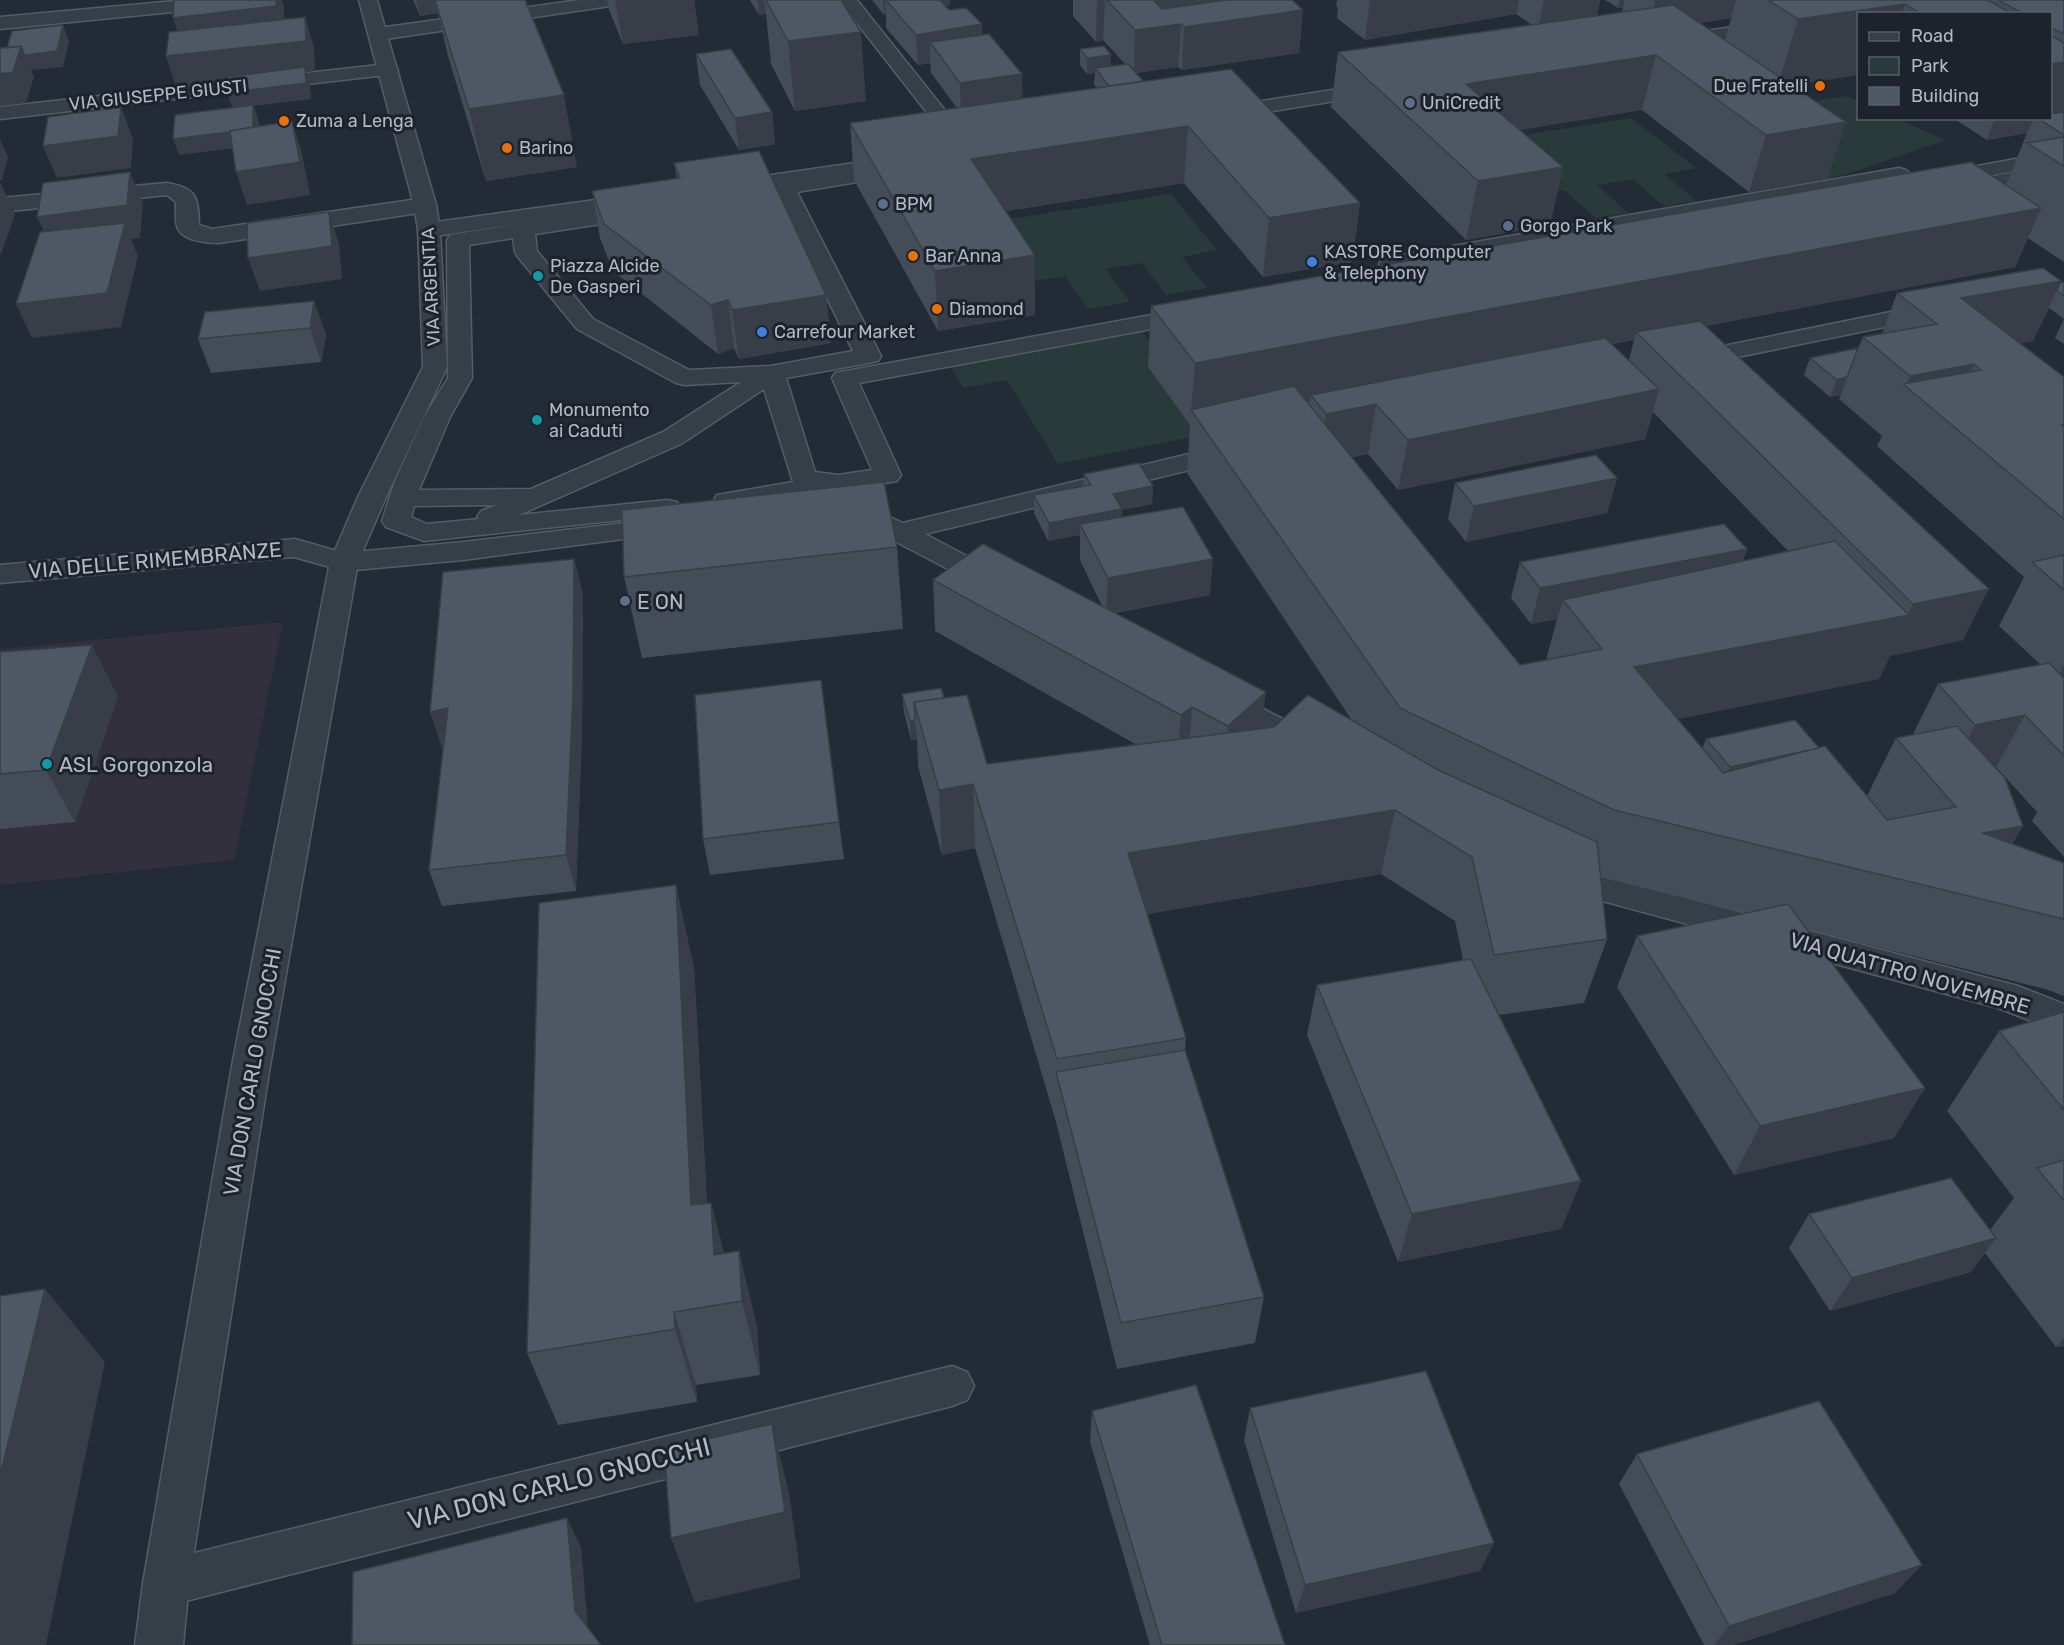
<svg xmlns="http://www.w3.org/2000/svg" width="2064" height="1645" viewBox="0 0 2064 1645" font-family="Rubik,sans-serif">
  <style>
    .medical { fill: #31303c }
    .green { fill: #283a39 }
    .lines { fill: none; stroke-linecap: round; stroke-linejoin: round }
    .service-casing { stroke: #545c65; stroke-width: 3 }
    .pedestrian-casing { stroke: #545c65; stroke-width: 3 }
    .minor-casing { stroke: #545c65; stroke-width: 3 }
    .tertiary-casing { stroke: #545c65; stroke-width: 3 }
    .service { fill: #363e47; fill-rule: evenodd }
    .pedestrian { fill: #363e47; fill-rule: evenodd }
    .minor { fill: #363e47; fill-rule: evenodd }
    .tertiary { fill: #363e47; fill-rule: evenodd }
    .wall { fill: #434c57; fill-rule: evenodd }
    .shaded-wall { fill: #373e47 }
    .building { fill: #4e5865; stroke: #373e47; stroke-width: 1.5 }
    .food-dot { fill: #e8710a; stroke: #1c232c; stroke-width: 2 }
    .service-dot { fill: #5c6f8a; stroke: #1c232c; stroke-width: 2 }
    .shop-dot { fill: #3f7fe0; stroke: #1c232c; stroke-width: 2 }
    .culture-dot { fill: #0f9aa8; stroke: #1c232c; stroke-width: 2 }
    .labels { text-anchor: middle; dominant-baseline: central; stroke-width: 6; stroke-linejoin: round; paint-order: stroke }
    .far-poi-label { font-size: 18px; fill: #b1b9c3; stroke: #1c232c; text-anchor: start }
    .far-street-label { font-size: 18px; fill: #b1b9c3; stroke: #1c232c }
    .street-label { font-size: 21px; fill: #b1b9c3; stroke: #1c232c }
    .poi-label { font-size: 21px; fill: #b1b9c3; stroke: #1c232c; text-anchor: start }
    .near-street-label { font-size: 26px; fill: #b1b9c3; stroke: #1c232c }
  </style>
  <rect width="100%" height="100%" fill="#232c36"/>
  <path class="medical" d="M283,622L234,860L0,885V649Z"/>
  <path class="green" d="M1846,96L1858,101V118L1897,119L1945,140L1851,173L1826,179L1764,109Z
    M1631,118L1696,168L1664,174L1697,201L1664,206L1632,179L1597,185L1628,213L1596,218L1564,190L1526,196L1467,144Z
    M1171,194L1217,250L1182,257L1207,288L1166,295L1142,263L1106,269L1130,302L1088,309L1065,276L1028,282L990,222Z
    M1137,325L1149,341L1174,337L1190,425L1197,436L1058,464L1007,380L963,388L947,360Z"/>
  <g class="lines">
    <g class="service-casing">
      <path id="service" d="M186,0H252L249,4L243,5L0,29V17Z
        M295,539L354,556L358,562L354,568L344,571L294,557L0,583V565Z
        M952,1366L967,1372L974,1386L967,1400L952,1406L166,1606L149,1600L143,1583L149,1566L166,1560Z"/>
    </g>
    <g class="pedestrian-casing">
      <path id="pedestrian" d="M2064,150V162L1939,185L1931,184L1928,179L1931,174L1939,173Z
        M898,164L905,166L909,170L905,174L797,192L881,356L878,361L869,363L786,378L815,472L838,475L872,470L832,378L835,373L1195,307L1203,309L1207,314L1203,319L1195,321L859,383L901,475L897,481L727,509L717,507L713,501L717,495L793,482L764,389L681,444L519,515L667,500L677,502L681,508L677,514L424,541L386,527L382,521L395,481L424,417L448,378L447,240L450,235L640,204L648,206L651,211L648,216L640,218L535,234L537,251L593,319L689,370L771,366L853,351L777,196L733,202L725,201L722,196L725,191L733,190ZM513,238L515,252L518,257L577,329L676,383L685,385L741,382L663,432L531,489L419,490L450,417L472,378L469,245ZM497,505L481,511L477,517L479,519L427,524L411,517L414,506Z
        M1899,168L1906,170L1910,174L1906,178L1390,271L1382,269L1379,264L1382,259L1390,257Z"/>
    </g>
    <g class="minor-casing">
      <path id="minor" d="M579,0H626L623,4L617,5L379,40L372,38L370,34L372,30L379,28Z
        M839,0H857L971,143L974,147L971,151L964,153L957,151Z
        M1771,21L1778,23L1780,27L1778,31L1674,48L1667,46L1665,42L1667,38L1674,36Z
        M388,64L395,66L398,70L395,74L0,119V107Z
        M1377,83L1384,85L1387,89L1384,93L1224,119L1217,117L1214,113L1217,109L1224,107Z
        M897,157L904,159L907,163L904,167L728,193L720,192L717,187L720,182L728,181Z
        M2064,163V175L1957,195L1949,194L1946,189L1949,184L1957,183Z
        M167,183C197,188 198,197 199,225L212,229L425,198L433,200L436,205L433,210L425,212L219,243C207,243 181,241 177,226C175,219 176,209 176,202L167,195L0,212V198Z
        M639,194L647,195L650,200L647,205L429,237L421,235L418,230L421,225L429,223Z
        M1930,304L1938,306L1942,311L1938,316L1689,367L1680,365L1677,360L1680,355L1689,353Z
        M1230,444L1239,446L1243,452L1239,458L925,534L1006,577L1010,583L1006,589L996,592L986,589L868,527L842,517L838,511L842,505L852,503L862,505L903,523Z
        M667,518L677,520L681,526L677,532L463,560L344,571L334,568L330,562L334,556L344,553L463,542Z
        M1223,691L1234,694L1324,740L1329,748L1324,756L1313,759L1302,756L1212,708L1208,701L1212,694Z
        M1559,861L1580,870L2018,986L2064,1004V1034L1998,1008L1558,889L1547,883L1542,874L1547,865Z"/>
    </g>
    <g class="tertiary-casing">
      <path id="tertiary" d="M359,0H377L436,205L440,230L447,367L386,497L358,562L270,1066L189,1583L183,1645H135L143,1583L232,1066L330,562L358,497L423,367L418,230L414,205Z"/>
    </g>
    <use href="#service" class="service"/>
    <use href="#pedestrian" class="pedestrian"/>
    <use href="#minor" class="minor"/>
    <use href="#tertiary" class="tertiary"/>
  </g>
  <path class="wall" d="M413,0H525L577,167L486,181L448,56L438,13L420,16Z
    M607,0H694L699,35L623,44L609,10Z
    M750,0H841L866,101L795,111L771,64L766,14L759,15Z
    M872,0H950V5L945,6L949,10L982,24V35L1023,98L1097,88L1094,84L1095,73L1087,74L1080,65V49L1111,55V66L1125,64L1103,40L1096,42L1073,16V0H1292L1303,10L1299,53L1182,70L1178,67L1136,73L1143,81L1360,203L1352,262L1263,277L1184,183L1006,211L1035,315L938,331L854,180L850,123L957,108L931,73L930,63L918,65L886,28V14L884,15Z
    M1337,0H1600L1597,16L1622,12L1623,8H1618L1605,0H2063L2064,1V262L2028,238L2015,267L1706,326L1963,640L1890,656L1879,679L1677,719L1702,749L1706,739L1819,748L1867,796L1896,738L1913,734L1938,684L2041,665L1999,626L2024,577L1877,446L1882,436L1839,399L1841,395L1830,397L1804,375L1810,358L1858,348L1863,337L1882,334L1897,293L2064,282V319L2049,308L2033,341L2021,343L2064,377V857L2032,821L2037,812L1996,767H1995L2012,844L2064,863V996L2045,989L1806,929L1894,1138L1734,1175L1617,987L1637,936L1745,913L1600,877L1607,939L1584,1003L1499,1015L1581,1181L1561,1229L1398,1262L1307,1035L1317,985L1463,960L1455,921L1381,874L1147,914L1186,1038L1185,1050L1264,1297L1255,1343L1117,1369L1056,1122L975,848L942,855L918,766L917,739L911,740L904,712L902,694L944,698L987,764L1137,745L935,631L933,580L1102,606L1080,560V535L1048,541L1034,513V495L1083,486L1084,474L1153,486L1152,504L1122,510L1121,517L1210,595L1115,613L1261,728L1351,719L1187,473L1190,425L1148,367L1151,306L2006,185L2027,133L1987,140L1953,118H2050V14H1858L1792,86L1846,122L1827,179L1749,192L1642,110L1519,130L1563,167L1550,225L1466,240L1331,107L1338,52L1532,25L1516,14L1365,40L1337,18L1338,8L1336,6ZM1731,18L1725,40L1700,23ZM1634,340L1629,360L1612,344ZM1653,412L1788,551L1743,561L1747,549L1520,562L1511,598L1531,624L1557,619L1546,660L1520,665L1352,457L1368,454L1398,490L1645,439Z
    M696,54L772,112L775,144L739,150L700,85Z
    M674,163L826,295L831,343L739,359L734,348L718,354L613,271L600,238L592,191L677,179Z
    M314,301L326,335L321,362L211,373L198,339Z
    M2064,319V344L2055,338Z
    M1617,478L1607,513L1466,542L1448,519L1455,483Z
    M897,547L903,629L642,658L624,577Z
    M574,559L583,595L582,731L576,891L442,906L429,870L443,748H442Z
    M0,652L118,697L75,822L0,829Z
    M839,822L844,859L710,875L703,839Z
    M694,967L707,1203H711L724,1254L757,1326L760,1375L696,1385L697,1402L558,1425L527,1353Z
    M2064,1012V1346L2056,1347L1985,1253L1971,1272L1830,1311L1789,1248L1809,1214L1990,1230L2014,1198L1947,1111L1999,1031Z
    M1250,1408L1480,1571L1296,1613L1244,1440Z
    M1092,1411L1285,1645H1150L1090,1442Z
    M1637,1454L1895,1593L1733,1645H1704L1619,1484Z"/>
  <path class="shaded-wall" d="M276,0H282L284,6L285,36L183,48L173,18Z
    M416,0H434L438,13L420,16Z
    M615,0H694L699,35L623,44Z
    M758,0H764L766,14L759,15Z
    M883,0H885L886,14L884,15Z
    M886,0H950V5L897,13Z
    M1097,0H1105L1103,40L1096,42Z
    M1143,0H1241L1181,24L1178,67L1134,73L1135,30Z
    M1370,0H1519L1516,14L1365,40Z
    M1544,0H1600L1596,19L1538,29Z
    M1620,0H1625L1623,8H1618Z
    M1653,0H1736L1731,18L1648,31L1655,1Z
    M1905,4L1902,14H1858V75L1777,88L1798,19Z
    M1303,10L1299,53L1182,70L1184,27Z
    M305,17L314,47L315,71L306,72L310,83L311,99L254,106L259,122L258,145L179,155L173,139L233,109L227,93L305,72L176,87L166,56Z
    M982,24L983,54L930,42V63L918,65L916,35Z
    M63,25L69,41L63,67L31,70L34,77L26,103L0,106V74L21,46Z
    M861,32L866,101L795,111L788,41Z
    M1111,55V70L1095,68V73L1087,74V58Z
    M1656,55L1642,110L1456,140L1466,84Z
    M2064,62V118H2050V64Z
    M1022,74L1023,105L961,114L960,83Z
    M564,95L577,167L486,181L469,109Z
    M121,107L133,139L131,168L57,178L43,146Z
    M772,112L775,144L739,150L735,118Z
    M1995,118H2034L2027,133L1987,140Z
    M292,121L302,153L310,195L247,205L236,172Z
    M1846,122L1827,179L1749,192L1766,135Z
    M1188,126L1184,183L972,216L971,159Z
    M0,139L8,157L2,180H0Z
    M1563,167L1550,225L1466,240L1478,181Z
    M130,172L143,204L140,238L131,239L138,256L121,327L32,338L16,304L52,250L37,217Z
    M0,182L15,214L1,254H0Z
    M1360,203L1352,262L1263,277L1269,218Z
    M2041,208L2015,267L1643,338L1636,332L1634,340L1316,401L1311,395L1310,402L1200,423L1191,410L1190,425L1195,363Z
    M329,212L339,244L342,279L260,291L248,258Z
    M1035,255V315L938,331L935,271Z
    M2061,281L2033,341L1935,359L1961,298Z
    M826,295L831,343L739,359L732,310Z
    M728,300L734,348L718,354L711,305Z
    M314,301L326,335L321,362L310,328Z
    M1974,364L1949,423L1906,386L1910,376Z
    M1847,377L1841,395L1830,397L1837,380Z
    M1659,389L1645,439L1398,490L1408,440Z
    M1376,404L1368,454L1319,464L1326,414Z
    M1617,478L1607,513L1466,542L1474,506Z
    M1153,486L1152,504L1122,510L1121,527L1080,524V535L1048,541L1049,523L1113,494Z
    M1747,549L1734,585L1563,600L1557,619L1531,624L1540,588Z
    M574,559L583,595L582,731L576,891L566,855Z
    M1213,559L1210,595L1106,614L1108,578Z
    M1989,589L1963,640L1890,656L1879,679L1613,732L1634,667L1908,615L1913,604Z
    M92,645L118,697L75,822L46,770Z
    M2064,665V677L2056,679Z
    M1266,692L1259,744L1222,778L1228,726Z
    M1192,707L1188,759L1177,767L1181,715Z
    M448,708L460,744L442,748L430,712Z
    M2025,715L1996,767L1948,777L1975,725Z
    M915,720L917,739L911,740L910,721Z
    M1819,748L1722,786L1730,767Z
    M973,784L975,848L942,855L939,790Z
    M1395,810L1381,874L1124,918L1128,853Z
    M2023,826L1985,891L1983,833Z
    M676,885L694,967L711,1282L691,1205Z
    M1925,1088L1894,1138L1734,1175L1760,1126Z
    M1581,1181L1561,1229L1398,1262L1412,1214Z
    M711,1203L730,1279L714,1255Z
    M1996,1238L1971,1272L1830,1311L1852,1278Z
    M739,1251L757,1326L760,1375L742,1301Z
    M45,1289L105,1362L46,1645H0V1476Z
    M674,1312L696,1385L697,1402L675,1329Z
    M2064,1338V1346L2056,1347Z
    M772,1424L789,1493L801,1578L695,1603L671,1538Z
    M567,1518L581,1547L589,1639L575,1611Z
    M1494,1543L1480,1571L1296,1613L1305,1585Z
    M1922,1565L1895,1593L1733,1645H1714L1729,1626Z"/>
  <path class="building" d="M174,0H276V6L173,18Z
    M435,0H525L564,95L469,109Z
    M766,0H841L861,32L788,41Z
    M886,0H940L949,10L966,8L982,24L916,35Z
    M1107,0H1153L1162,9L1227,0H1292L1303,10L1184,27L1181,24L1135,30Z
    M1768,0H1988L2012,14H1921L1905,4L1798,19Z
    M1998,0H2063L2064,1V34L2050,27V14H2024Z
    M1673,5L1846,122L1766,135L1656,55L1466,84L1563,167L1478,181L1338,52Z
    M305,17L306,41L166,56L169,32Z
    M63,25L57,51L25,55L21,46L7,48L12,31Z
    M989,34L1022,74L960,83L930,42Z
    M2050,35L2064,43V62L2050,64Z
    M21,46L13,72L0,74V48Z
    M1104,46L1111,55L1087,58L1080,49Z
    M731,49L772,112L735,118L696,54Z
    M1128,64L1143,81L1109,86L1095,68Z
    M305,67L306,83L227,93V77Z
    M1231,69L1360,203L1269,218L1188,126L971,159L1035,255L935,271L850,123Z
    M253,105V127L230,131V132L173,139L175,115Z
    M121,107L118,136L43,146L48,117Z
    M2064,112V135L2037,118H2050V114Z
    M292,121L300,162L236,172L230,131Z
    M2064,137V166L2027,143Z
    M759,151L826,295L732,310L728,300L711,305L604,224L592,191L680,178L674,163Z
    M1971,162L2041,208L1195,363L1151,306Z
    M130,172L127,205L37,217L43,183Z
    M329,212L332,246L248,258L247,223Z
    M125,223L107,293L16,304L40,232Z
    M2043,268L2061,281L1961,298L2064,377V425H2062L2064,427V519L1903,384L1981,370L1974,364L1910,376L1863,337L1937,324L1897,293Z
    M2064,282V296L2057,290L2060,283Z
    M314,301L310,328L198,339L205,312Z
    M1700,321L1989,589L1913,604L1636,332Z
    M1605,338L1659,389L1408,440L1376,404L1326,414L1311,395Z
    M1858,348L1847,377L1837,380L1810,358Z
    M1294,386L1520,665L1602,649L1563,600L1835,541L1909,615L1634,667L1723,773L1825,746L1887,820L1956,807L1896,738L1957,726L2005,778L2023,826L1983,833L2064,863V919L1614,810L1400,708L1191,410Z
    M1596,455L1617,478L1474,506L1455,483Z
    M1139,463L1153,486L1113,494L1122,509L1049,523L1034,495L1091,485L1084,474Z
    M884,482L897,547L624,577L622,510Z
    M1183,507L1213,559L1108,578L1080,524Z
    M1724,524L1747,549L1540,588L1520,562Z
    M983,544L1266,692L1228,726L1192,707L1181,715L933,580Z
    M2064,555V590L2032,562Z
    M574,559L573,695L566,855L429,870L448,708L430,712L443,572Z
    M92,645L46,770L0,774V652Z
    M2049,663L2064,678V756L2025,715L1975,725L1938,684Z
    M821,680L839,822L703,839L695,695Z
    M941,688L944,698L914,702L915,720L910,721L902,694Z
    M967,695L987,764L1274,727L1308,695L1438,770L1597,842L1607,939L1494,955L1472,857L1395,810L1128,853L1186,1038L1057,1059L973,784L939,790L914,702Z
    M1795,720L1819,748L1730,767L1706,739Z
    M676,885L691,1205L711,1203L714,1255L739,1251L742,1301L674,1312L675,1329L527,1353L539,903Z
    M1788,904L1925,1088L1760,1126L1637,936Z
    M1471,959L1581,1181L1412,1214L1317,985Z
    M2064,1012V1110L1999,1031Z
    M1185,1050L1264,1297L1121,1323L1056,1072Z
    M2064,1160V1201L2037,1168Z
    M1951,1178L1996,1238L1852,1278L1809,1214Z
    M45,1289L0,1476V1296Z
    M1426,1371L1494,1543L1305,1585L1250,1408Z
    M1196,1385L1285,1645H1162L1092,1411Z
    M1819,1401L1922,1565L1729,1626L1637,1454Z
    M772,1424L785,1512L671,1538L664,1449Z
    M567,1518L575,1611L601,1645H352L353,1572Z"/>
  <g class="food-dot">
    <circle cx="1820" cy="86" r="6"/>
    <circle cx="284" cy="121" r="6"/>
    <circle cx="507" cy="148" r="6"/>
    <circle cx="913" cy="256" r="6"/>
    <circle cx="937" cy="309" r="6"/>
  </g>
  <g class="service-dot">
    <circle cx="1410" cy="103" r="6"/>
    <circle cx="883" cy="204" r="6"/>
    <circle cx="1508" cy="226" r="6"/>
    <circle cx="625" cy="601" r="6"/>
  </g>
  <g class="shop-dot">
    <circle cx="1312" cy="262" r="6"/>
    <circle cx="762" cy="332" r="6"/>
  </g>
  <g class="culture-dot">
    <circle cx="538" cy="276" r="6"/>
    <circle cx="537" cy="420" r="6"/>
    <circle cx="47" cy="764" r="6"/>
  </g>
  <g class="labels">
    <g class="far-poi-label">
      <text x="1808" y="86" text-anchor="end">Due Fratelli</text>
      <text x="1422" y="103">UniCredit</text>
      <text x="296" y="121">Zuma a Lenga</text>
      <text x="519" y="148">Barino</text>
      <text x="895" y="204">BPM</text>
      <text x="1520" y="226">Gorgo Park</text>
      <text x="1324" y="252">KASTORE Computer<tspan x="1324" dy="21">&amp; Telephony</tspan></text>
      <text x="925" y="256">Bar Anna</text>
      <text x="550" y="266">Piazza Alcide<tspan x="550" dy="21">De Gasperi</tspan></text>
      <text x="949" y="309">Diamond</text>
      <text x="774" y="332">Carrefour Market</text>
      <text x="549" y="410">Monumento<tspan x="549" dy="21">ai Caduti</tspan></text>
    </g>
    <g class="far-street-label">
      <text transform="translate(158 95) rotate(-6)">VIA GIUSEPPE GIUSTI</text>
      <text transform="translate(431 287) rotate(-93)">VIA ARGENTIA</text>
    </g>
    <g class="street-label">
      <text transform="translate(155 560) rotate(-5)">VIA DELLE RIMEMBRANZE</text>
      <text transform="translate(1910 973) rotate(16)">VIA QUATTRO NOVEMBRE</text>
      <text transform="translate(252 1072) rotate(-80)">VIA DON CARLO GNOCCHI</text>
    </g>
    <g class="poi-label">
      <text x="637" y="601">E ON</text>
      <text x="59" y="764">ASL Gorgonzola</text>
    </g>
    <g class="near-street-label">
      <text transform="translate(559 1484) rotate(-14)">VIA DON CARLO GNOCCHI</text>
    </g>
  </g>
  <rect x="1857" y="12" width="195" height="108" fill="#1c232c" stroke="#585f68" stroke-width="1.5"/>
  <rect x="1869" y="32" width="30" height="9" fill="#363e47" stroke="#585f68" stroke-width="1.5"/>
  <text x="1911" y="42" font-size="18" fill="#b1b9c3">Road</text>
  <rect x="1869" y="57" width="30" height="18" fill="#283a39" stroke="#585f68" stroke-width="1.5"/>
  <text x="1911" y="72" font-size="18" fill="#b1b9c3">Park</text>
  <rect x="1869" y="87" width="30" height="18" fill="#4e5865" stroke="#585f68" stroke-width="1.5"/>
  <text x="1911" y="102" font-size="18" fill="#b1b9c3">Building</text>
</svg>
